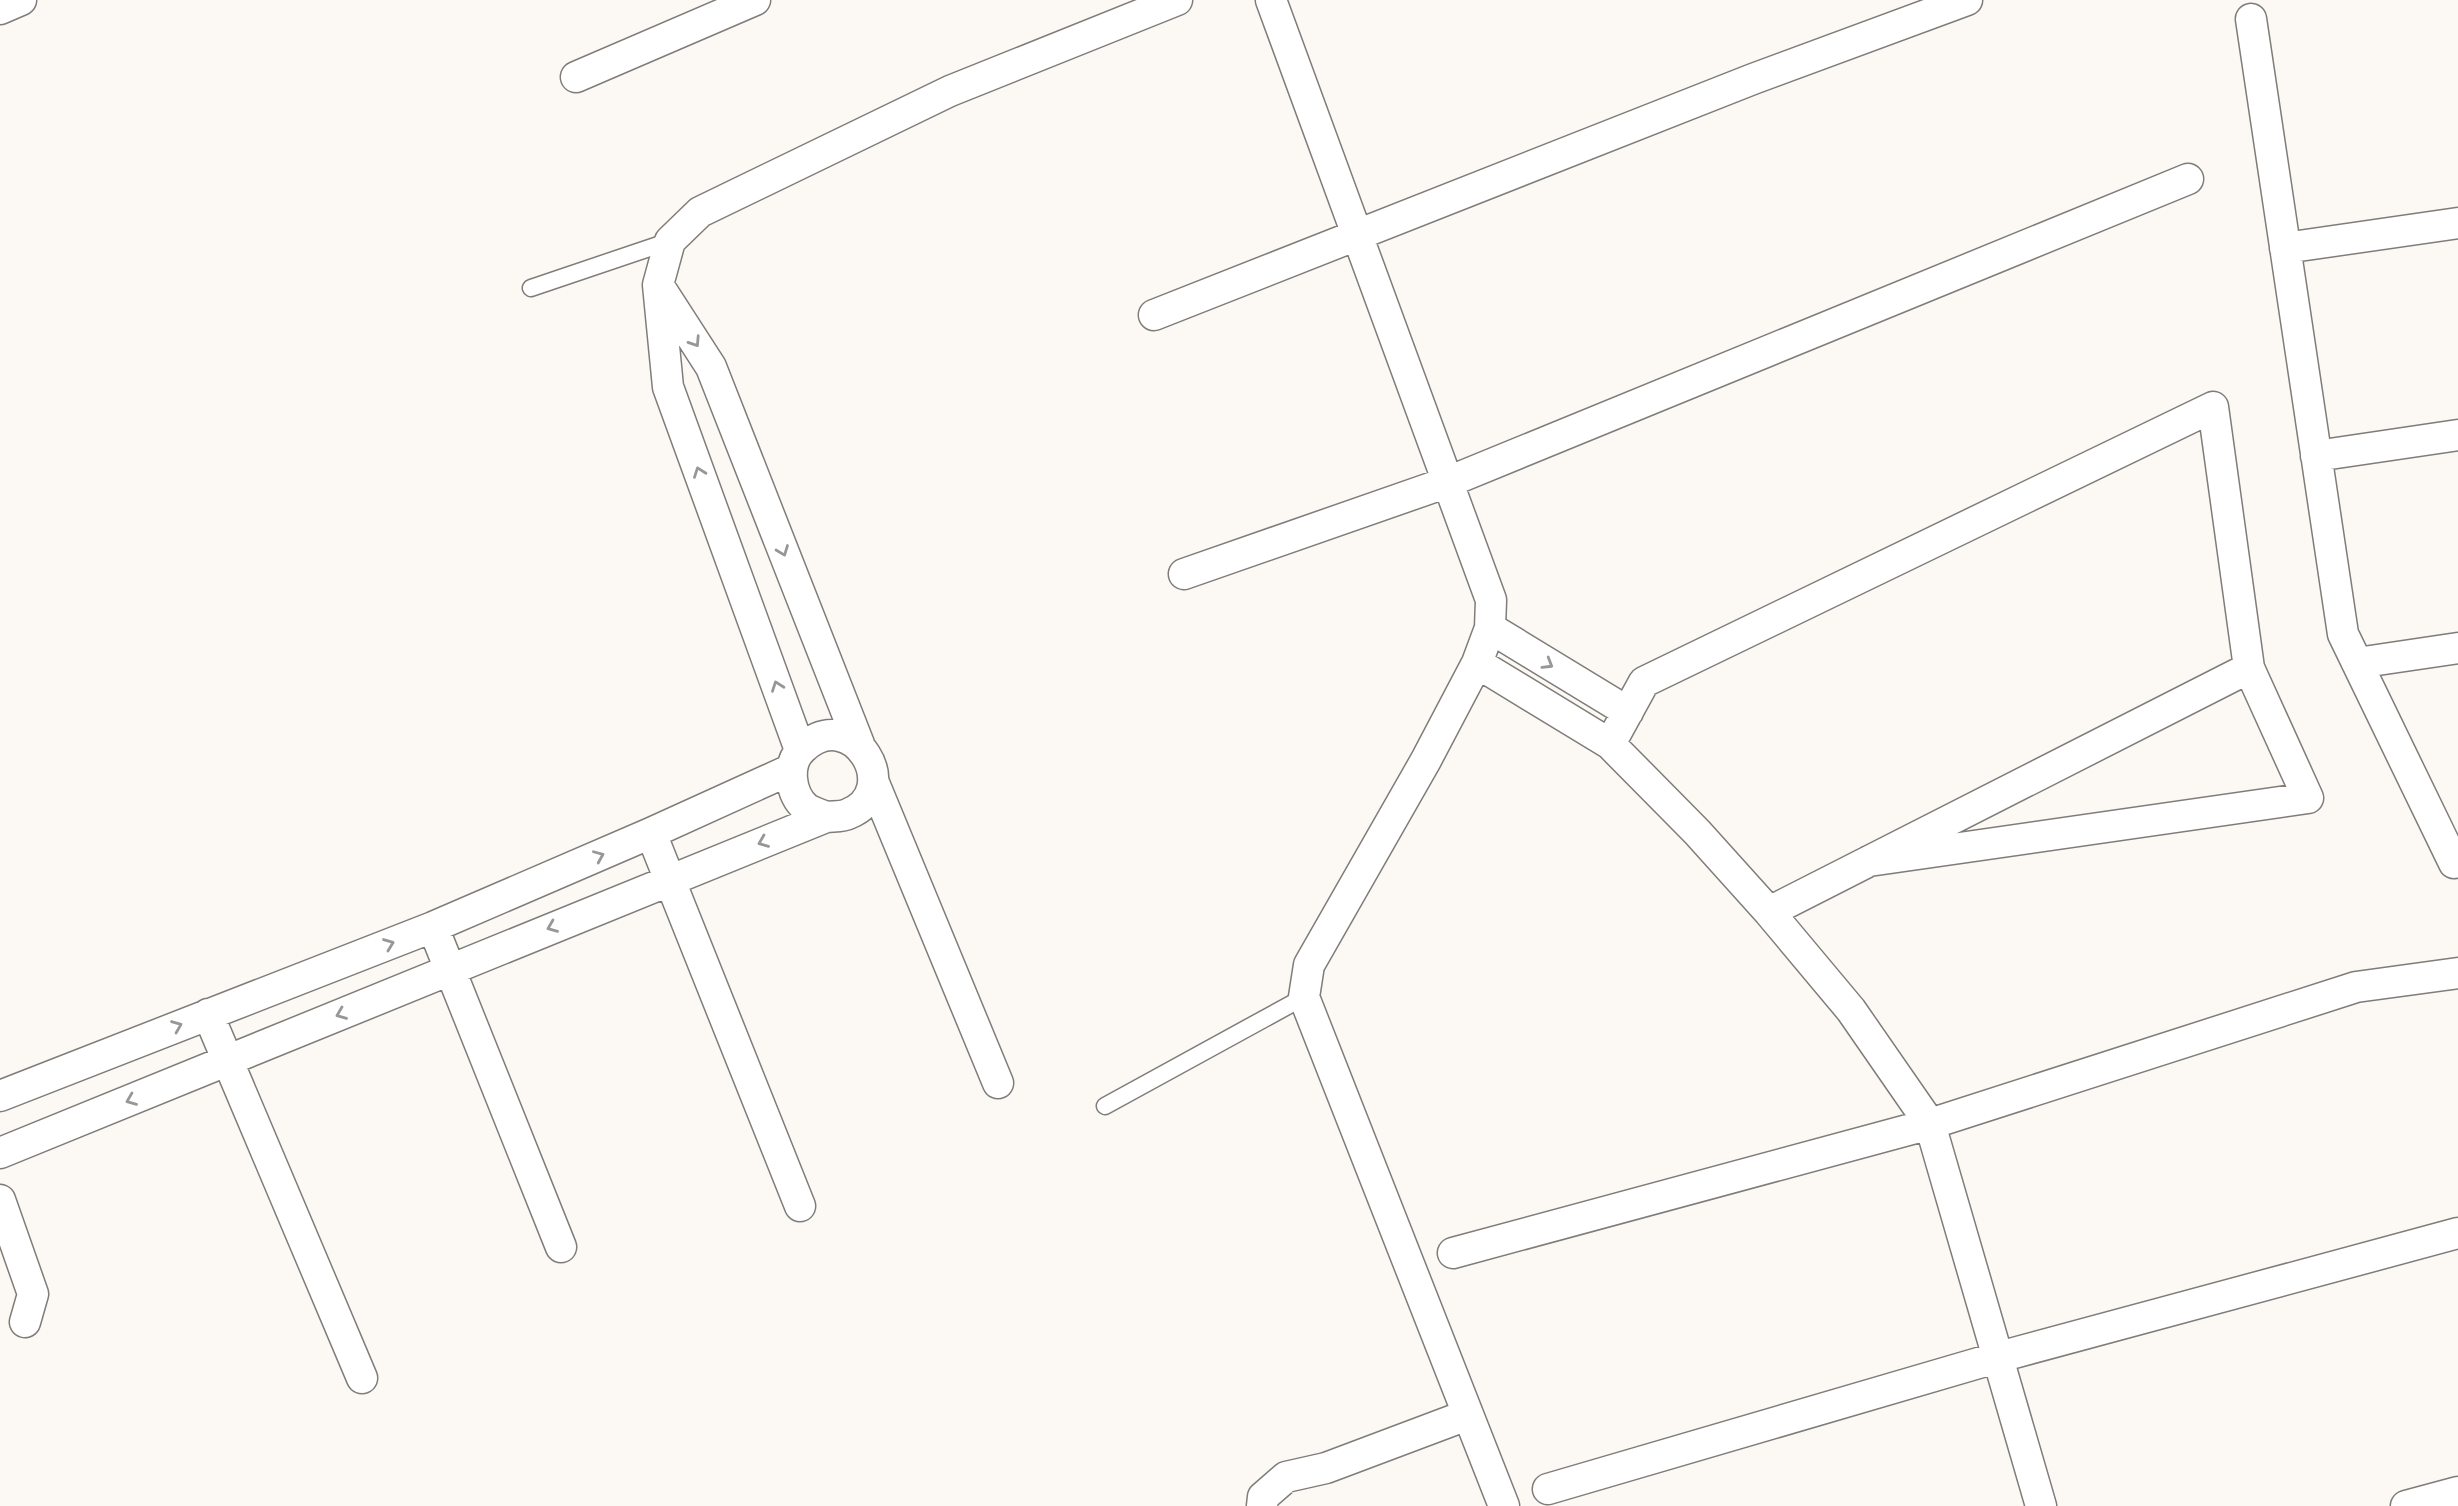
<svg xmlns="http://www.w3.org/2000/svg" width="2458" height="1506" viewBox="0 0 2458 1506" font-family="Karla,sans-serif">
  <style>
    .lines { fill: none; stroke-linecap: round; stroke-linejoin: round }
    .lane-casing { stroke: #7f7c79; stroke-width: 19 }
    .street-casing { stroke: #7f7c79; stroke-width: 33 }
    .lane { stroke: #fff; stroke-width: 16 }
    .street { stroke: #fff; stroke-width: 30 }
    .oneway { stroke: #989796 }
  </style>
  <rect width="100%" height="100%" fill="#fcf9f5"/>
  <g class="lines">
    <g class="lane-casing">
      <path id="lane" d="M531,288L670,241
        M1105,1106L1304,997"/>
    </g>
    <g class="street-casing">
      <path id="street" d="M1271,0L1491,600L1490,628L1477,663L1426,760L1309,965L1304,997L1504,1506
        M0,9L21,0
        M2251,19L2343,634L2454,863L2458,862
        M576,77L755,0
        M2285,248L2458,223
        M660,288L711,367L859,744
        M1154,315L1753,79L1967,0
        M2316,456L2458,435
        M1184,574L1448,482L2188,179
        M1490,628L1628,712
        M1477,663L1610,744L1697,832L1769,912L1851,1010L1930,1124L2041,1506
        M2357,663L2458,648
        M1610,744L1644,682L2213,407L2249,668
        M800,750L668,387L658,285L670,241L700,212L950,91L1177,0
        M874,783L998,1083
        M651,833L800,1206
        M1769,912L2249,668L2308,798L1869,861
        M433,927L561,1247
        M208,1014L362,1378
        M0,1096L433,927L651,833L792,769
        M0,1153L826,817C833,816 842,817 848,814C906,791 852,701 802,749C786,764 790,794 806,808C811,812 820,814 826,817
        M0,1200L33,1294L25,1322
        M1453,1253L1930,1124L2356,987L2458,973
        M1548,1489L1999,1357L2458,1233
        M1262,1506L1263,1497L1286,1477L1326,1468L1467,1415
        M2406,1506L2458,1492"/>
    </g>
    <use href="#lane" class="lane"/>
    <use href="#street" class="street"/>
  </g>
  <defs><path id="oneway-chevron" d="M-2-3.5L2.5 0L-2 3.5" fill="none" stroke-width="1.6" stroke-linecap="round" stroke-linejoin="round" transform="scale(1.75)"/></defs>
  <g class="oneway">
    <use href="#oneway-chevron" transform="translate(695 342) rotate(57)"/>
    <use href="#oneway-chevron" transform="translate(699 472) rotate(-110)"/>
    <use href="#oneway-chevron" transform="translate(783 551) rotate(69)"/>
    <use href="#oneway-chevron" transform="translate(1548 664) rotate(31)"/>
    <use href="#oneway-chevron" transform="translate(777 686) rotate(-110)"/>
    <use href="#oneway-chevron" transform="translate(763 842) rotate(158)"/>
    <use href="#oneway-chevron" transform="translate(599 856) rotate(-23)"/>
    <use href="#oneway-chevron" transform="translate(552 927) rotate(158)"/>
    <use href="#oneway-chevron" transform="translate(389 944) rotate(-21)"/>
    <use href="#oneway-chevron" transform="translate(341 1014) rotate(158)"/>
    <use href="#oneway-chevron" transform="translate(177 1026) rotate(-22)"/>
    <use href="#oneway-chevron" transform="translate(131 1100) rotate(158)"/>
  </g>
</svg>
